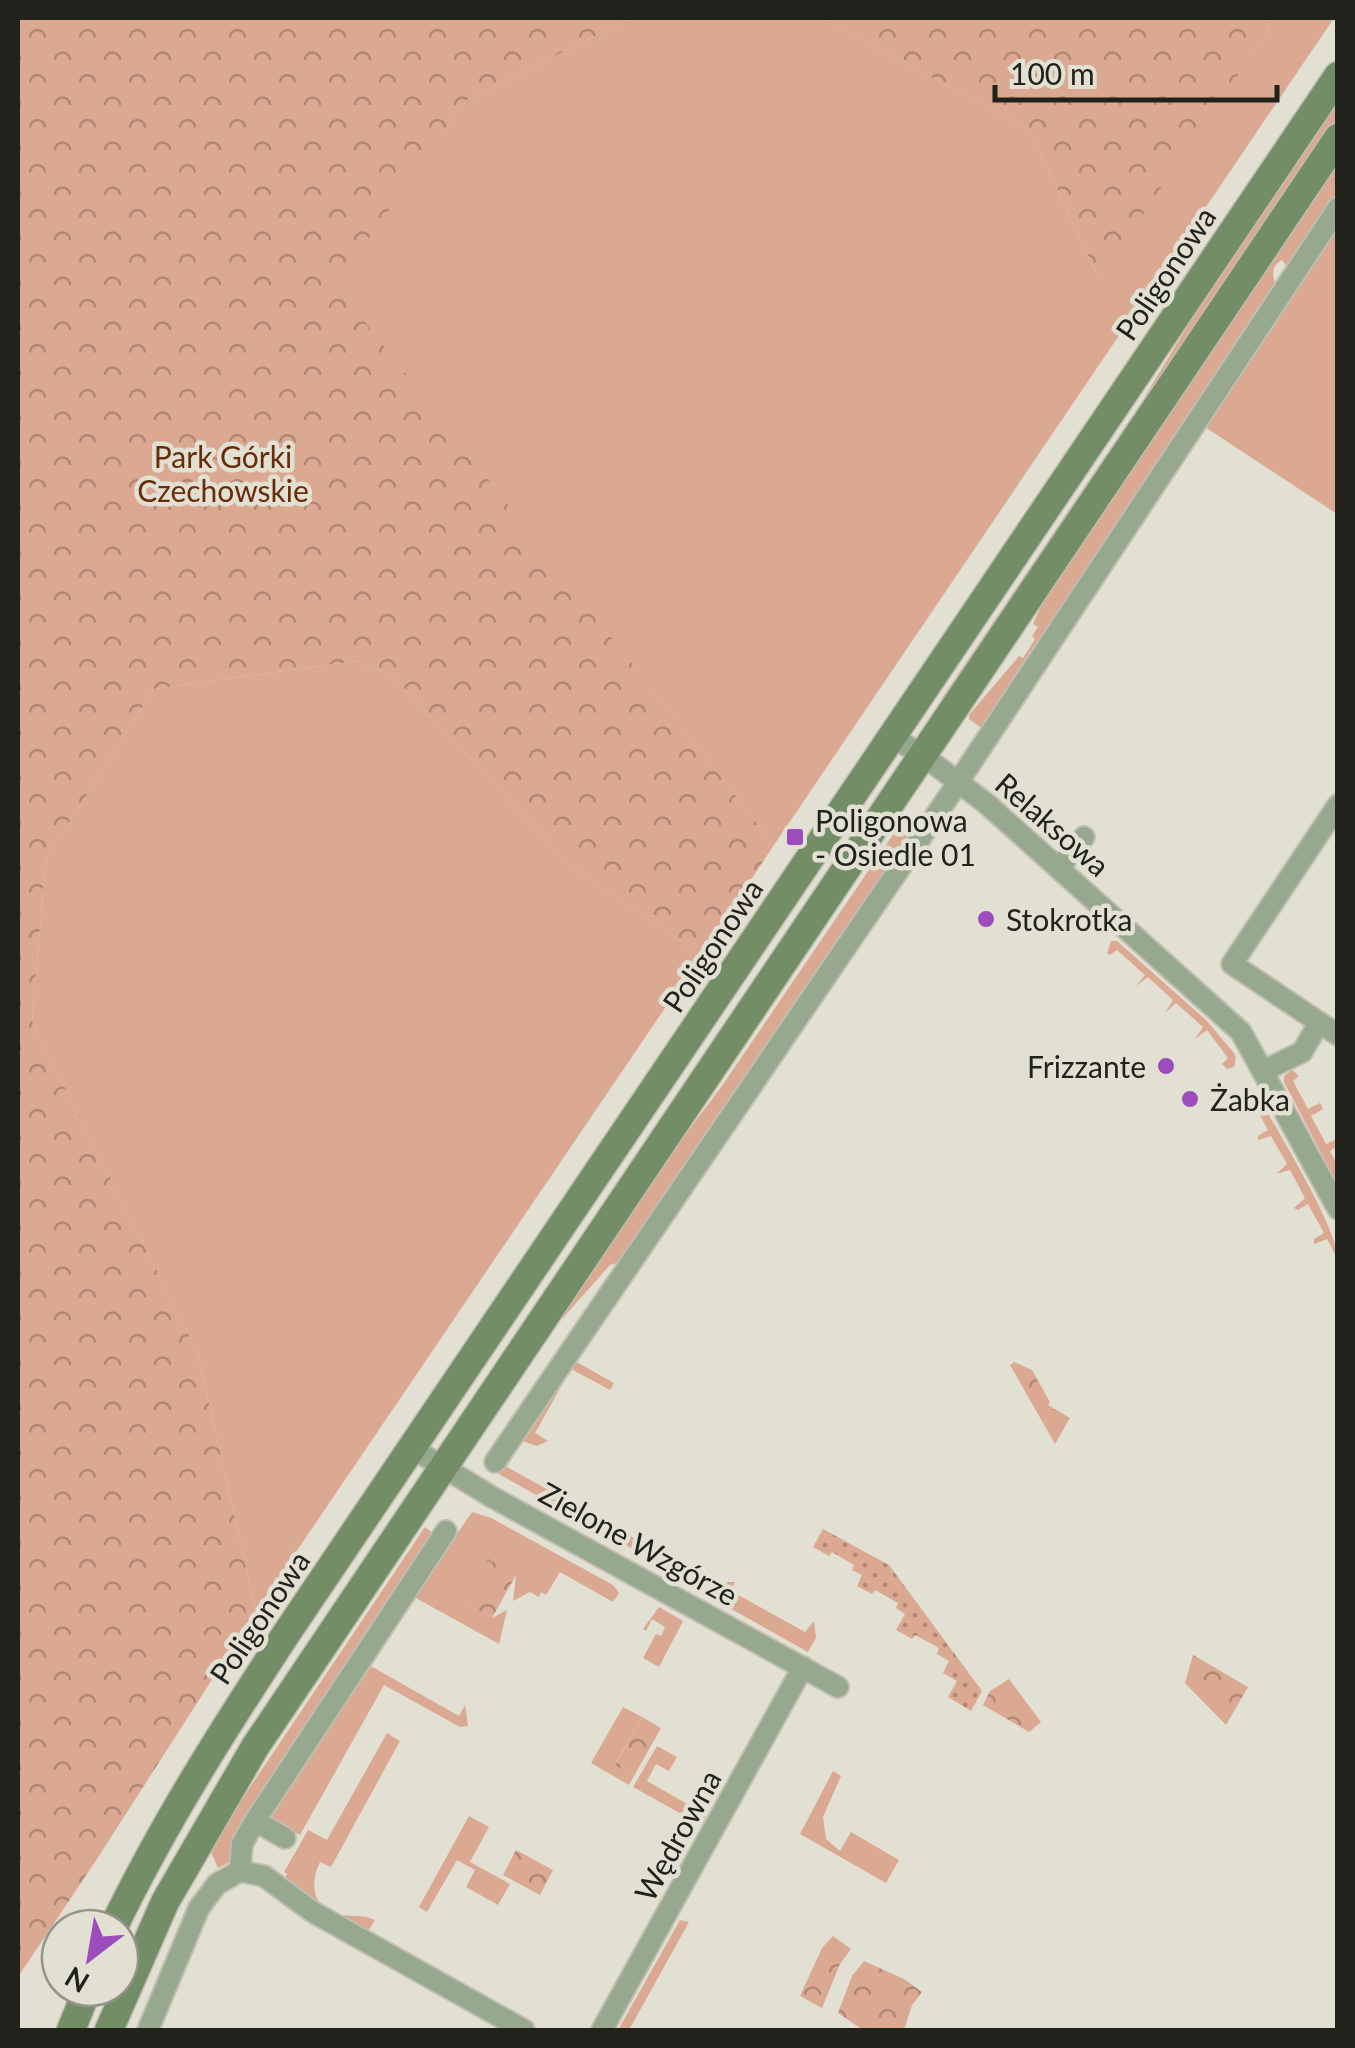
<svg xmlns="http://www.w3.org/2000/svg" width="1355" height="2048" viewBox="0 0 1355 2048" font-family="Lato,sans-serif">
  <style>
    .grass { fill: #dba891 }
    .park { fill: url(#park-crowns) }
    .garden { fill: url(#garden-dots) }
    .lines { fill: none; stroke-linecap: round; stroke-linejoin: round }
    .minor-casing { stroke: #bfbeb1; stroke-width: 24 }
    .secondary-casing { stroke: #bfbeb1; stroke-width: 31 }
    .minor { stroke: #96a88e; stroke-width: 20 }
    .secondary { stroke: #738d67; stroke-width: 28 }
    .poi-dot { fill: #9d4cbb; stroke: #e1e0d2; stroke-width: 4 }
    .labels { text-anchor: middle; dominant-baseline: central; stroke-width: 9; stroke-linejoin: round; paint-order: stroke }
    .street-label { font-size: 30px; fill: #22221d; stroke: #e1e0d2 }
    .park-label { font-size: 30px; fill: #682c08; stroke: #e1e0d2 }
    .poi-label { font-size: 30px; fill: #22221d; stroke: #e1e0d2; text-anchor: start }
  </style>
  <defs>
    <pattern id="park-crowns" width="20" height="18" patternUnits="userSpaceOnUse" patternTransform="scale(2.5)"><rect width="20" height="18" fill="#dba891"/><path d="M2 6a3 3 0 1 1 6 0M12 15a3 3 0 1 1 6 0" fill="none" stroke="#b18876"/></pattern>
    <pattern id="garden-dots" width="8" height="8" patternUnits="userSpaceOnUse" patternTransform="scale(2.5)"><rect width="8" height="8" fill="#dba891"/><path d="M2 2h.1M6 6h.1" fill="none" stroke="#b18876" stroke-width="1.8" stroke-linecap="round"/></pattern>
  </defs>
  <rect width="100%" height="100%" fill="#e1e0d2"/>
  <path class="grass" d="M631,18H821L1029,129L1098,277L1268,31L1265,18H1334L774,845L335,285L467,100Z
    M1337,94V119L946,700L942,698L1141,403L1240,239Z
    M1337,158V192L1287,267L1282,260C1271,266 1272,275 1276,285L985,727H980L969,719V715L1019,656L1023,658L1035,639L1032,636L1038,627L1033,624L1052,582Z
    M1337,230V514L1205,427Z
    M356,661L394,677L573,868L701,955L256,1611L197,1351L32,1021L46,859L154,689Z
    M907,814L917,821L918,825L620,1262L610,1265L562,1319L570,1300L618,1225L724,1083Z
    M1111,941H1117L1206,1020L1234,1053L1236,1058L1234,1067L1227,1069L1222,1064L1228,1058L1207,1030L1195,1039L1203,1027L1176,1003L1165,1013L1173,1000L1148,977L1136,986L1145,975L1117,950L1110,955L1107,953Z
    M1292,1070L1299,1076L1293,1081L1308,1109L1320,1103L1323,1109L1311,1116L1326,1144L1337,1139V1146L1330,1151L1337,1164V1183L1284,1082V1076Z
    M1249,1093L1258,1096C1276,1129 1338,1228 1337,1258L1327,1239L1314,1244V1239L1324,1233L1308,1204L1298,1210L1294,1208L1305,1198L1290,1170L1276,1174L1287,1164L1271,1136L1258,1140V1136L1268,1130L1253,1102L1245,1105L1244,1099Z
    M573,1360L614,1383L610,1390L571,1369L535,1433L548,1441L537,1446L522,1441L507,1467L693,1571L698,1562L702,1569L695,1583L680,1580L649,1558L497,1473Z
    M472,1512L491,1518L613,1585L619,1593L613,1602L560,1572L546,1595L541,1592L539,1597L530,1592L513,1601L516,1575L464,1602L492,1618L507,1610L499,1644L414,1597Z
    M425,1527L435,1535L230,1862L218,1868L211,1852L236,1808Z
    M728,1582H735L731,1591L805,1632L814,1621L816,1638L808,1652L719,1602L718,1595Z
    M659,1607L683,1621L659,1667L643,1658L656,1634L661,1636L665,1627L652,1619L646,1631L643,1629Z
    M369,1665L459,1716L465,1705L468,1726L460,1727L384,1685L300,1835L267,1819Z
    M623,1707L642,1717L615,1764L634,1776L629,1785L591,1763Z
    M387,1733L400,1741L331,1867L320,1862C309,1884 313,1911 341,1915C355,1917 362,1914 375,1920L366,1934L331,1914L284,1879L287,1874L284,1872L308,1830L327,1840Z
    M657,1746L677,1757L669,1771L656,1764L647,1781L701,1812L705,1817L701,1825L633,1787Z
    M833,1771L841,1776L823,1817L826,1839L840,1851L851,1832L899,1860L886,1883L800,1834Z
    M469,1816L489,1827L470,1862L510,1884L498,1905L466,1887L475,1870L457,1860L427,1912L419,1907Z
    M680,1920L689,1922L629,2030H618Z"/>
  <path class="park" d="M18,18H631L467,100L336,285L774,845L701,955L573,868L394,677L356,661L154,689L46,859L32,1021L197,1351L256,1611L97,1859L18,1977Z
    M821,18H1265L1268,31L1099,279L1029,129Z
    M1014,1362L1032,1370L1050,1402L1048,1405L1070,1418L1055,1444L1010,1365Z
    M488,1559L516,1575L492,1618L464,1602Z
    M1193,1655L1248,1687L1226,1725L1185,1683Z
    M1009,1679L1041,1722L1029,1732L983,1705L990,1691Z
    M642,1717L661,1728L634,1776L615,1765Z
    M516,1850L553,1870L540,1895L503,1875Z
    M833,1936L851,1949L840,1964L822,2008L800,1996L822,1948Z
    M864,1961L904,1979L922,1992L912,2005L904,2030H863L838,2013L852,1976Z"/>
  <path class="garden" d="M823,1529L889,1565L982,1691L971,1711L948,1697L957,1681L943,1673L949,1661L937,1654L939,1648L915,1635L912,1639L896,1630L905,1614L896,1608L898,1603L875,1590L872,1594L857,1586L862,1575L852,1570L854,1565L832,1552L829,1556L813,1547Z"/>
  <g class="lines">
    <g class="minor-casing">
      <path id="minor" d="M892,737L921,754L987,804L1241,1032L1338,1209
        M1338,805L1232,964L1338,1035
        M1059,868L1084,837
        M1263,1071L1302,1052L1319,1023
        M412,1448L492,1497L838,1687
        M495,1462L949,796L1338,208
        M255,1821L285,1838
        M240,1871L242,1844L255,1821L446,1531
        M240,1871L264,1876L313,1912L524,2030
        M148,2030L199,1908L217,1884L240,1871
        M602,2030L803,1667"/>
    </g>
    <g class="secondary-casing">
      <path id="secondary" d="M113,1928C163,1824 225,1727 288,1631L1338,76
        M71,2030L88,1988
        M109,2030L165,1902L255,1747L1338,138"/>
    </g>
    <use href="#minor" class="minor"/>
    <use href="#secondary" class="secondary"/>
  </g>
  <g class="poi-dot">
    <rect x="785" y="827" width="20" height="20" rx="5"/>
    <circle cx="986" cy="919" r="10"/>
    <circle cx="1166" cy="1066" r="10"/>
    <circle cx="1190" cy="1099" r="10"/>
  </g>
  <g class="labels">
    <g class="street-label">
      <text transform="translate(1165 273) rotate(-56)">Poligonowa</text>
      <text transform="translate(1053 824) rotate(41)">Relaksowa</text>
      <text transform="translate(712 945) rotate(-56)">Poligonowa</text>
      <text transform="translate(639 1543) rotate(29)">Zielone Wzgórze</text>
      <text transform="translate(259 1617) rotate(-56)">Poligonowa</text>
      <text transform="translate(677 1835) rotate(-61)">Wędrowna</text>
    </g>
    <g class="park-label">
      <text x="223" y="456">Park Górki<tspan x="223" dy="34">Czechowskie</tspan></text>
    </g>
    <g class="poi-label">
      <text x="815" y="820">Poligonowa<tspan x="815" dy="34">- Osiedle 01</tspan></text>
      <text x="1006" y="919">Stokrotka</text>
      <text x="1146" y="1066" text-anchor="end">Frizzante</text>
      <text x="1210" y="1099">Żabka</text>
    </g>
  </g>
  <rect width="1355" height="2048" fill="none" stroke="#22221d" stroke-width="40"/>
  <g transform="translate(90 1958) rotate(211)"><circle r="48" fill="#e1e0d2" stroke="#95948a" stroke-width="2.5"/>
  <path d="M0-8L18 38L0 25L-18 38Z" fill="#9d4cbb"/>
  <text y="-15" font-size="28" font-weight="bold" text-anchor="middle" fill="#22221d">N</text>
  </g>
  <path d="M995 85v15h282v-15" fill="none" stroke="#22221d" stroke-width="5"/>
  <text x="1010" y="85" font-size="30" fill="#22221d" stroke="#e1e0d2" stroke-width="8" paint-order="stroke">100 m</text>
</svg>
